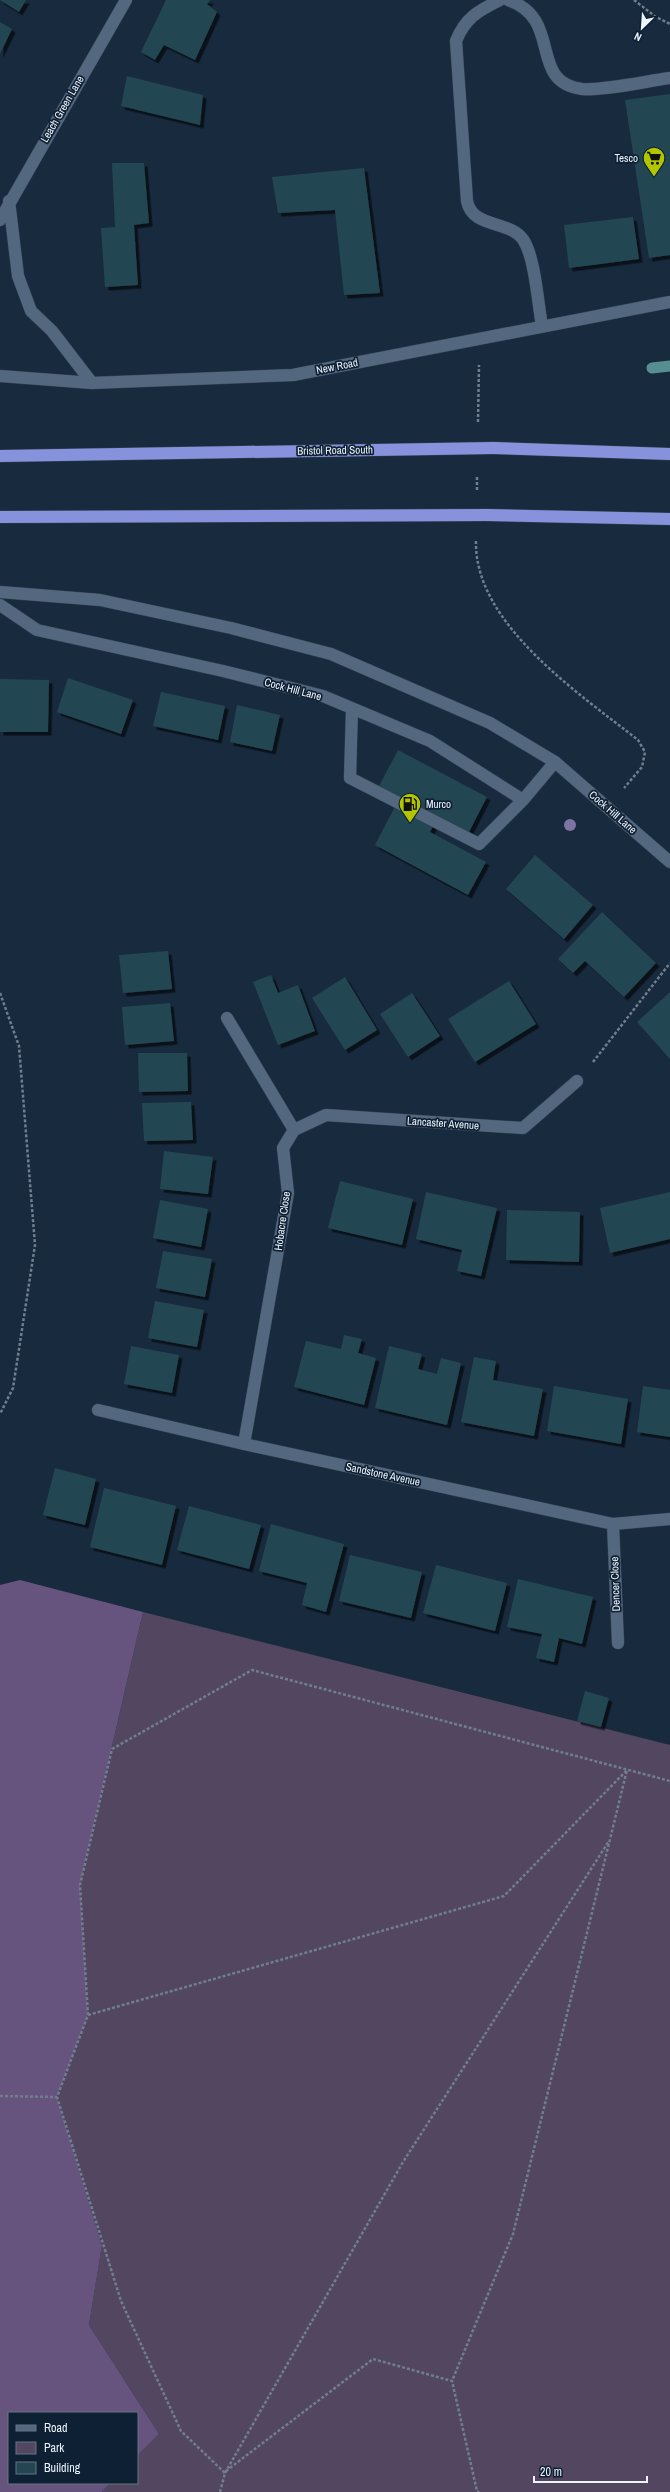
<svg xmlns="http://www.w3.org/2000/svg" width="670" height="2492" viewBox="0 0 670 2492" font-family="'Archivo Narrow',sans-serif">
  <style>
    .green { fill: #524661 }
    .forest { fill: #67547e }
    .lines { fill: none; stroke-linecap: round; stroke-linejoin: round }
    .stream { stroke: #568e92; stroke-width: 11 }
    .building { fill: #244652; filter: url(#shadow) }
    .service-casing { stroke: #364454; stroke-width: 13 }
    .minor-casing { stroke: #364454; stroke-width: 13 }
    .tertiary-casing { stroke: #364454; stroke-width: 13 }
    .trunk-casing { stroke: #364454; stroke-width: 13 }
    .path { stroke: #707e8d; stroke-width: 2.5; stroke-dasharray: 3 2; stroke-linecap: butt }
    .service { stroke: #53687f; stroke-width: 12 }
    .minor { stroke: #53687f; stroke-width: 12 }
    .tertiary { stroke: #53687f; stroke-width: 12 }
    .trunk { stroke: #8692db; stroke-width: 12 }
    .trunk-bridge-casing { stroke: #364454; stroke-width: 13; stroke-linecap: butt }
    .trunk-bridge { stroke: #8692db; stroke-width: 12 }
    .tree { fill: #7d74a3 }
    .labels { text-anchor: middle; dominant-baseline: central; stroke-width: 3.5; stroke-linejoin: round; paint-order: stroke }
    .street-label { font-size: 11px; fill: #edf4fc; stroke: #0e2034 }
    .poi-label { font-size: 11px; fill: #edf4fc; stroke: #0e2034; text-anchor: end }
  </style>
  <defs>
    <filter id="shadow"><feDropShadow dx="3.5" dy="3.5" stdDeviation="0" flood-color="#0009"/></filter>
  </defs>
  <rect width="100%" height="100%" fill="#182a3e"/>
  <path class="green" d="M143,1612L670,1745V2492H102L110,2483H137V2456L159,2434L89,2325L102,2244L57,2097L88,2015L80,1885Z"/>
  <path class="forest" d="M20,1580L143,1612L80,1885L88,2015L57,2097L102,2245L89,2325L159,2434L137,2456V2413H9V2483H110L102,2492H0V1585Z"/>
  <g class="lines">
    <path class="stream" d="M652,368L670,366"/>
  </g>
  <path class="building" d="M0,0H26L19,12Z
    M166,0H210L207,4L217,12L195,60L164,45L155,60L141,52Z
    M0,22L12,29L0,54Z
    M127,76L203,95L200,125L121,106Z
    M670,94V255L649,258L625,100Z
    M112,163H144L149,223L134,225L138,285L105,287L101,228L115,227Z
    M364,168L380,293L344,295L335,210L278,213L272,177Z
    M633,217L639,259L569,268L564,225Z
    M68,678L133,700L121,734L57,712Z
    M0,679L49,680L48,732H0Z
    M161,692L225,706L218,740L153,726Z
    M237,705L280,715L272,751L230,742Z
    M398,750L487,797L468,834L438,817L430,832L486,862L468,895L375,845L399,799L378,788Z
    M535,855L593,905L564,939L506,889Z
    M602,912L656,963L624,997L585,961L573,973L558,959Z
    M168,951L172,989L123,993L119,955Z
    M271,975L278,993L298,985L315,1031L278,1045L253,982Z
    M345,977L377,1030L345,1050L312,998Z
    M509,981L536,1024L475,1062L448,1019Z
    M670,992V1059L637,1022Z
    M412,993L440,1036L408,1057L380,1014Z
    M170,1003L174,1041L125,1045L122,1007Z
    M138,1053H187L188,1091L139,1092Z
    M191,1102L193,1140L144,1141L142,1103Z
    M164,1151L213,1157L208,1194L160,1189Z
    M340,1181L413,1199L402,1245L328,1228Z
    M426,1192L497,1208L481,1276L457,1271L462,1250L416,1239Z
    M670,1192V1239L610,1253L600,1208Z
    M160,1200L208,1209L201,1247L153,1238Z
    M507,1210L580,1212L579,1262L506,1260Z
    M163,1251L212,1259L205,1297L156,1288Z
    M155,1301L204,1310L197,1347L148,1338Z
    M344,1335L362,1339L358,1353L376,1358L364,1405L294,1387L306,1341L341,1349Z
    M131,1346L179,1355L172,1393L124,1384Z
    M389,1346L422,1354L418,1369L437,1374L441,1358L461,1363L447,1425L375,1408Z
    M474,1357L496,1361L493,1380L543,1389L534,1436L461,1422Z
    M554,1386L628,1399L621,1444L547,1431Z
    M643,1386L670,1390V1437L637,1432Z
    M55,1468L96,1479L85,1525L43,1515Z
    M104,1488L176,1506L162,1565L90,1547Z
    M189,1506L261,1525L249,1569L177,1550Z
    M271,1524L344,1544L326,1612L302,1605L307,1583L259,1571Z
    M350,1555L422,1572L411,1618L339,1601Z
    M436,1565L507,1583L495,1631L423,1613Z
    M518,1579L593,1597L582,1644L559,1638L554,1662L536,1658L542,1634L507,1627Z
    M585,1691L609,1698L601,1727L577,1721Z"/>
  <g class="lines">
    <g class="service-casing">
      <path id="service" d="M500,0C478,11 465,18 456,41L467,201C472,229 512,220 524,241C535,259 538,304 542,326
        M508,0C564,19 527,82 582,89C604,91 647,81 670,78
        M0,605L37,630L223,671L323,696L430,741L523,800L555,762
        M352,709L350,778L479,844L523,800"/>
    </g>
    <g class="minor-casing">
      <path id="minor" d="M0,592L100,600L231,628L331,654L490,723L555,762L670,862
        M227,1018L294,1130L283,1148L288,1193L244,1444
        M294,1130L326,1115L523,1128L577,1081
        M98,1410L244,1444L613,1524L670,1519
        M613,1524L618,1643"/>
    </g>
    <g class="tertiary-casing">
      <path id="tertiary" d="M9,201L18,276L31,311L52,331L92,383
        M0,220L126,0
        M0,376L92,383L293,375L670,302"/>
    </g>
    <g class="trunk-casing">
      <path id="trunk" d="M493,448L670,454
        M488,515L670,519"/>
    </g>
    <path class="path" d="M634,0L656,17L670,24
      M478,422L479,365
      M477,490V475
      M476,541C474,624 580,694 638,740L645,752L642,767L624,788
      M0,993L19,1046L35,1245L13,1388L0,1414
      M593,1062L670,963
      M88,2015L504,1896L627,1770L513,2234L452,2381
      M0,2096L57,2097
      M226,2471L373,2359L452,2381L477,2491L479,2492
      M225,2473L403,2162L609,1841
      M220,2492L225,2473L181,2431L121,2301L57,2097L88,2015L80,1885L112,1749L252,1670L670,1781"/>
    <use href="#service" class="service"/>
    <use href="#minor" class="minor"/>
    <use href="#tertiary" class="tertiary"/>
    <use href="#trunk" class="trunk"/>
    <g class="trunk-bridge-casing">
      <path id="trunk-bridge" d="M0,456L493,448
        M0,517L488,515"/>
    </g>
    <use href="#trunk-bridge" class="trunk-bridge"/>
  </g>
  <circle class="tree" cx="570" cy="825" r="6"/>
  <defs>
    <g id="supermarket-pin" transform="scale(1.15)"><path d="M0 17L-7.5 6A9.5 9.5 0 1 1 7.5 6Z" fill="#b1c500" stroke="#0e2034"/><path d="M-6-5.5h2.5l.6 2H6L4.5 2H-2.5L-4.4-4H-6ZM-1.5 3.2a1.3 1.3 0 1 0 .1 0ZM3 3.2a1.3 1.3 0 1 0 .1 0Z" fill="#111"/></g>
    <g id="fuel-pin" transform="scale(1.15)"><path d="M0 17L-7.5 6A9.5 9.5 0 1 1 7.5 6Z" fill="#b1c500" stroke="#0e2034"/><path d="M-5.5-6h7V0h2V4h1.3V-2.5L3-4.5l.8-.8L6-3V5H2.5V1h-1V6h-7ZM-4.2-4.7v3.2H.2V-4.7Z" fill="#111"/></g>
  </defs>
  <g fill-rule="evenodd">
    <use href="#supermarket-pin" x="654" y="158"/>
    <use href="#fuel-pin" x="410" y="804"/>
  </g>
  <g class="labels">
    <g class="street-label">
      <text transform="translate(62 109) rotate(-60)">Leach Green Lane</text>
      <text transform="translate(337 366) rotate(-11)">New Road</text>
      <text transform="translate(335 450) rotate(-1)">Bristol Road South</text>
      <text transform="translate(293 689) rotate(15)">Cock Hill Lane</text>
      <text transform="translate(613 812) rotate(41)">Cock Hill Lane</text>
      <text transform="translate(443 1123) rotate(4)">Lancaster Avenue</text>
      <text transform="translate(282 1221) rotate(-82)">Hobacre Close</text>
      <text transform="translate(383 1474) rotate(12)">Sandstone Avenue</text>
      <text transform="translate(615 1584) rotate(-92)">Dencer Close</text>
    </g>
    <g class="poi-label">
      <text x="638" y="158">Tesco</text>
      <text x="426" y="804" text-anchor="start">Murco</text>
    </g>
  </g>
  <rect x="8" y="2412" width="130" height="72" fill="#0e2034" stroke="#677584"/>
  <rect x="16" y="2425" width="20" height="6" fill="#53687f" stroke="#677584"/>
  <text x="44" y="2432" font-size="12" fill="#edf4fc">Road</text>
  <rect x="16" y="2442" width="20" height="12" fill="#524661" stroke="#677584"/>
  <text x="44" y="2452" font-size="12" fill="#edf4fc">Park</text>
  <rect x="16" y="2462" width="20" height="12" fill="#244652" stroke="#677584"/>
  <text x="44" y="2472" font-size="12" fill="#edf4fc">Building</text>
  <g transform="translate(642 28) rotate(205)" stroke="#0e2034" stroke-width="3" paint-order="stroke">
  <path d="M0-3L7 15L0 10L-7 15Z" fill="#edf4fc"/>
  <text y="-6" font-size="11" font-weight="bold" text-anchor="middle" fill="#edf4fc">N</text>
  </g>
  <path d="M534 2476v6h113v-6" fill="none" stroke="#edf4fc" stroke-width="2"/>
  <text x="540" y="2476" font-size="12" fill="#edf4fc" stroke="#0e2034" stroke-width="3" paint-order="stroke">20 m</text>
</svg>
